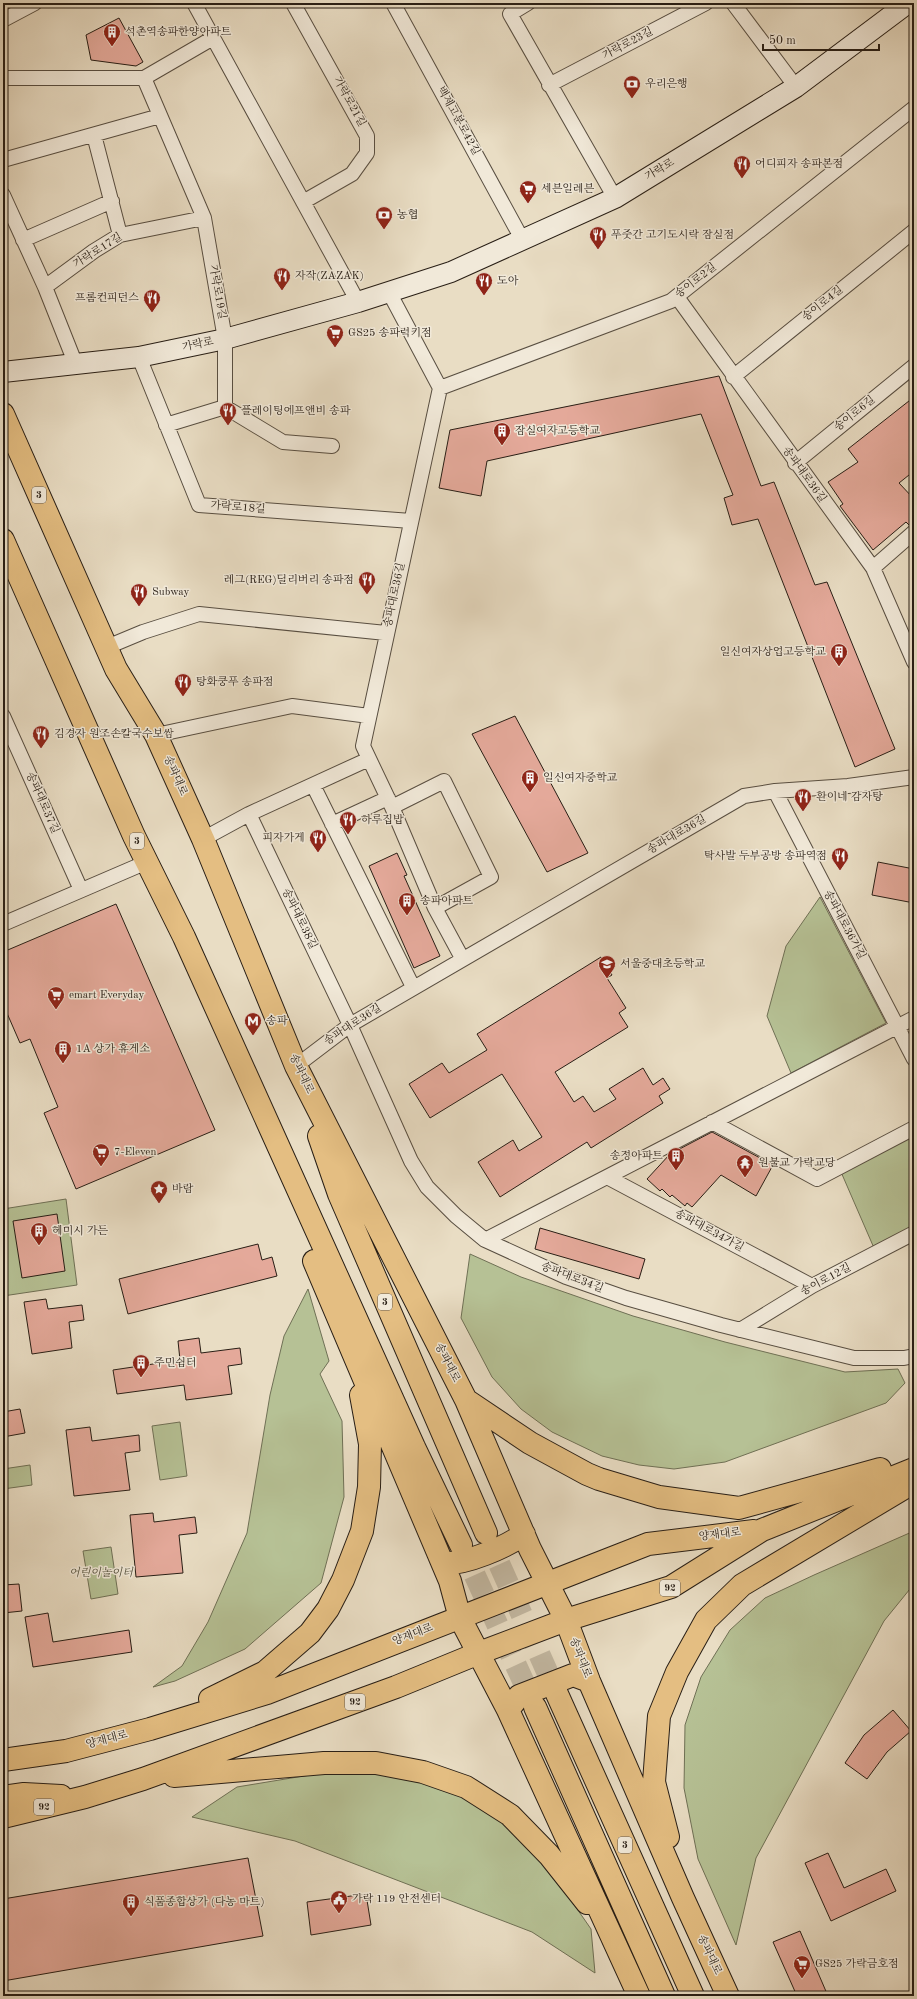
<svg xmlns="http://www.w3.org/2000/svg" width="917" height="1999" viewBox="0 0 917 1999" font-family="'Old Standard TT','Noto Serif KR',serif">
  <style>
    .green { fill: #b6c195; stroke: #6f7055 }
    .building { fill: #e4a99a; stroke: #281e15 }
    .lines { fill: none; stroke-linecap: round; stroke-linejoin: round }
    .primary-tunnel { stroke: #c2b7a1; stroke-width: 22; stroke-dasharray: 22 11; stroke-linecap: butt }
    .street-casing { stroke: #584e41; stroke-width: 16 }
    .secondary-casing { stroke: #281e15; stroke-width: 22 }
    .primary-casing { stroke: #281e15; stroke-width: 24 }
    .street { stroke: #f1e9d9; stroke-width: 14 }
    .secondary { stroke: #f1e9d9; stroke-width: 20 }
    .primary { stroke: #e4be82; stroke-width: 22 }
    .labels { text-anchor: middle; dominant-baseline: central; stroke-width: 3; stroke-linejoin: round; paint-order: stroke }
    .shield { fill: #f1e9d9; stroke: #645b50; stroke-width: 1 }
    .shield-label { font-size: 10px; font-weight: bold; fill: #281e15 }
    .poi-label { font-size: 11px; fill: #281e15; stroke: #f1e9d9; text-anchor: start }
    .street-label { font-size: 11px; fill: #281e15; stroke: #f1e9d9 }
    .park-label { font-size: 11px; font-style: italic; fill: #534f3b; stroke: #f1e9d9 }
  </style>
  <rect width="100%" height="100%" fill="#e9ddc4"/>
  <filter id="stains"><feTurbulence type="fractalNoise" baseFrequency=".005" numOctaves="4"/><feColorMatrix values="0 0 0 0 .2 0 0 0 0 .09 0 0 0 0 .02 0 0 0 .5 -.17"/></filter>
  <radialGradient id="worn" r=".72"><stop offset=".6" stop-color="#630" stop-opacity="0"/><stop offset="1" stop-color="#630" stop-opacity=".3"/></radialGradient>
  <path class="green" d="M820,897L886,1023L791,1073L767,1016L786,946Z
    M914,1134V1228L874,1248L841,1172Z
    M66,1199L77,1285L3,1296V1209Z
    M470,1254L521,1277L633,1316L725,1342L845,1372L898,1369L905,1383L886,1403L725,1462L674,1469L639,1465L602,1456L552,1432L521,1409L492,1377L461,1318Z
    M308,1289L329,1361L320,1374L342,1421L344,1497L321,1583L245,1649L175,1681L153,1687L182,1666L208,1622L247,1533L270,1395L284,1336Z
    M180,1422L187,1476L160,1480L152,1426Z
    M30,1465L32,1485L3,1489V1469Z
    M914,1531V1584L884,1621L756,1858L736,1945L698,1859L684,1788L685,1725L701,1677L730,1630L765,1598L814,1575Z
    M111,1547L118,1594L91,1599L83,1551Z
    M334,1771L394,1773L451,1788L503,1818L555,1877L591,1929L595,1973L532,1932L295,1841L192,1817L237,1787Z"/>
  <path class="building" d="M119,18L143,62L136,66L91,60L86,35Z
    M719,376L761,486L774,482L815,585L827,582L895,749L855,767L758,519L732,525L724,498L733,495L701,414L487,461L481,496L439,488L450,430Z
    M914,397V471L899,483L914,499V524L909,525L906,522L873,550L840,506L843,504L828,482L858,462L848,449Z
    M515,716L588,853L547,872L472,734Z
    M397,853L407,875L404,876L440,956L414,968L369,866Z
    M878,862L914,869V903L872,895Z
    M116,904L215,1130L76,1189L44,1113L58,1107L30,1039L20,1043L3,1004V952Z
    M601,957L612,975L607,978L626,1008L619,1013L628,1027L555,1072L574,1102L583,1096L594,1112L616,1099L609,1089L643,1068L653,1085L663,1078L670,1089L659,1096L663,1103L591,1148L587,1142L500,1197L478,1162L513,1140L519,1151L542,1137L502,1074L430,1118L409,1084L442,1063L449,1073L487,1050L477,1034Z
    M712,1132L773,1165L756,1196L721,1175L692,1207L687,1203L685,1206L672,1195L670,1197L662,1189L660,1191L647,1179L670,1154Z
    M57,1214L65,1271L22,1278L13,1221Z
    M540,1228L645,1259L639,1279L535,1249Z
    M258,1244L262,1260L272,1257L277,1276L128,1314L119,1279Z
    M46,1299L48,1309L82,1305L84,1320L69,1322L72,1348L32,1354L24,1302Z
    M199,1338L201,1353L240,1348L242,1364L228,1366L232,1394L186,1400L184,1385L117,1394L113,1370L180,1360L178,1341Z
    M20,1409L25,1433L3,1437V1412Z
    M90,1427L92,1441L139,1435L140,1451L125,1453L130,1490L74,1496L66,1430Z
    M153,1513L154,1522L195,1517L197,1533L179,1535L183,1573L136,1577L130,1515Z
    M19,1584L22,1611L3,1613V1585Z
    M48,1613L53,1642L129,1630L132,1652L33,1667L25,1617Z
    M893,1710L911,1731L887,1752L867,1779L845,1763L864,1735Z
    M828,1853L844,1888L886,1869L896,1891L831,1921L805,1863Z
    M248,1858L263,1936L3,1981V1899Z
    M366,1894L371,1925L311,1935L307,1902Z
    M800,1931L828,1996H797L773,1942Z"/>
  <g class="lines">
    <path class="primary-tunnel" d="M486,1534L557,1694
      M461,1545L535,1707"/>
    <g class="street-casing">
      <path id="street" d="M194,3L358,302
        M293,3L367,136V153L352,174L303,202
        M393,3L522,239
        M528,3L510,14L615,198
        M733,3L796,87
        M3,20L35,3
        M3,78H144L213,38
        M144,78L204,218L225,339V407L283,442L332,446
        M549,85L706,3
        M94,135L120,235
        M3,160L160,116
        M3,195L45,287L76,365
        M23,240L112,201
        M45,287L94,251L120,235L204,218
        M389,292L440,388
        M677,297L873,568L914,662
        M139,357L199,505L411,521
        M733,377L914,231
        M440,388L363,746L392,807L435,908L462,958
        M440,388L671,301L914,108
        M166,425L225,407
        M795,463L914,366
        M873,568L914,532
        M107,647L143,632L199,614L386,633
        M3,716L81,890
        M156,735L292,706L369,716
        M313,785L413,987
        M775,791L914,1059
        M392,807L444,781L491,877L435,908
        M249,814L350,1025L411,1161L427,1187L456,1216L485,1240L566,1277L626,1298L721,1325L854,1358H904L914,1356
        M332,824L388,798
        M203,839L249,814L369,759
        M3,924L147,862
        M296,1066L350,1025L744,796L775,791L848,786L914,777
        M712,1122L817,1179L914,1128
        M607,1177L812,1286
        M485,1240L914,1018
        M740,1330L812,1286L914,1233"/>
    </g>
    <g class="secondary-casing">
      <path id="secondary" d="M3,372L139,357L225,339L358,302L451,272L615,198L796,87L908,3"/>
    </g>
    <g class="primary-casing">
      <path id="primary" d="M3,414L116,669L156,735L203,839L296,1066L466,1400L530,1549L566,1620L589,1681L683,1898L728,1996
        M3,540L134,836L184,937L414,1447L461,1545
        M319,1136L339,1194L486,1533
        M314,1261L450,1581L460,1618L508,1710L639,1996
        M466,1400L530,1443L587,1474L599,1479L659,1497L739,1508L880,1469
        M443,1563C465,1565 506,1547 524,1534
        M557,1694L693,1996
        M210,1699L265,1672L310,1633L328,1609L343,1580L362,1531L369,1487L370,1444L361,1395
        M535,1707L664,1996
        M508,1710L519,1696L573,1675L589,1681
        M3,1760L66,1751L150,1729L267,1693L648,1544L754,1531
        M174,1776L324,1763H376L423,1772L466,1787L510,1815L549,1855L587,1903
        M3,1797L24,1794L61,1796
        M3,1817L85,1797L143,1779L396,1687L479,1653L566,1620L671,1587L762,1530L914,1469
        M668,1837L654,1782L659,1716L677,1672L706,1620L742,1585L914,1482"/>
    </g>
    <use href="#street" class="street"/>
    <use href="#secondary" class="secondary"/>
    <use href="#primary" class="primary"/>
  </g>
  <defs>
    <g id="building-pin" transform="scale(0.9)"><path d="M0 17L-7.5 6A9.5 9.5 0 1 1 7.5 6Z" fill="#8f2418" stroke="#f1e9d9"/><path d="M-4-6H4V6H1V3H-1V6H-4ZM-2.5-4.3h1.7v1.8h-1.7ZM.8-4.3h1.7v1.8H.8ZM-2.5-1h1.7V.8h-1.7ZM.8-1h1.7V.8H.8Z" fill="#fff"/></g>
    <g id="bank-pin" transform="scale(0.9)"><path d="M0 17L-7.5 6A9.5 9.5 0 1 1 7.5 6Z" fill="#8f2418" stroke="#f1e9d9"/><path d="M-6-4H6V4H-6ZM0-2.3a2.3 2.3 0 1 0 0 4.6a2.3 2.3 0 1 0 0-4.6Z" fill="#fff"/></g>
    <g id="restaurant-pin" transform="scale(0.9)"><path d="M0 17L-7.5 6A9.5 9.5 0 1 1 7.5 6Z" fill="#8f2418" stroke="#f1e9d9"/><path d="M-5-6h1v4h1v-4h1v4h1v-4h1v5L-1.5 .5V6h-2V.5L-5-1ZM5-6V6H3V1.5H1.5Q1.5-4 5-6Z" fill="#fff"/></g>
    <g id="supermarket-pin" transform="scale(0.9)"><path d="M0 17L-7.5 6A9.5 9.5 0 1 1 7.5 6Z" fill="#8f2418" stroke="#f1e9d9"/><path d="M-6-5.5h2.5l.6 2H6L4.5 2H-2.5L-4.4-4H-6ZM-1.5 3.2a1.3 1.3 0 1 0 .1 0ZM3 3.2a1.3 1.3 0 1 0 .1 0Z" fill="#fff"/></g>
    <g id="school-pin" transform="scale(0.9)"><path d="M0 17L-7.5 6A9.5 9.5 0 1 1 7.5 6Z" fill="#8f2418" stroke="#f1e9d9"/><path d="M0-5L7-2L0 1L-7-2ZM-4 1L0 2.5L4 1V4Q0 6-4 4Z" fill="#fff"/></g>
    <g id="metro-pin" transform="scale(0.9)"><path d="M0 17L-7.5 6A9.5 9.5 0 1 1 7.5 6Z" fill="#8f2418" stroke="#f1e9d9"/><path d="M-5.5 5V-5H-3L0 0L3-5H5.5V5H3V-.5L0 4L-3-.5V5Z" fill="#fff"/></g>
    <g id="temple-pin" transform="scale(0.9)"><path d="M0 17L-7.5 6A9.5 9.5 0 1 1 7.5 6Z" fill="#8f2418" stroke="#f1e9d9"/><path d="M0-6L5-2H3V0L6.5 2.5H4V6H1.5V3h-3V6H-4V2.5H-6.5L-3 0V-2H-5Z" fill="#fff"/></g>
    <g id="sight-pin" transform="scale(0.9)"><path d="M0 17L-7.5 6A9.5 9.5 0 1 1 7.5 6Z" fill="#8f2418" stroke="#f1e9d9"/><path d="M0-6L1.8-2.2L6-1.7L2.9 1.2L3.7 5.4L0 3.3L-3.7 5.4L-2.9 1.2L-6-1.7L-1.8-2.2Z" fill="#fff"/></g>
    <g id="civic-pin" transform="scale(0.9)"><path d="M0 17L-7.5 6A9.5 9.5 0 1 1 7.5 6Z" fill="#8f2418" stroke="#f1e9d9"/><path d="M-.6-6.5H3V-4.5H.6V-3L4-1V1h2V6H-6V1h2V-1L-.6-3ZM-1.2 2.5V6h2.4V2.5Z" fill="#fff"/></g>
  </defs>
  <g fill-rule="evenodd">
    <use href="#building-pin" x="112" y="32"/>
    <use href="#bank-pin" x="632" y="84"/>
    <use href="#restaurant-pin" x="742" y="164"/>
    <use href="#supermarket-pin" x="528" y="189"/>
    <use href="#bank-pin" x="384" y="215"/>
    <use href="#restaurant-pin" x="598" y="235"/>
    <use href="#restaurant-pin" x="282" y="276"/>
    <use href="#restaurant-pin" x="484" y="281"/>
    <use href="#restaurant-pin" x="152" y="298"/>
    <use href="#supermarket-pin" x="335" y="333"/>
    <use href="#restaurant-pin" x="228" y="411"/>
    <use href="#building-pin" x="502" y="431"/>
    <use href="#restaurant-pin" x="367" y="580"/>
    <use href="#restaurant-pin" x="139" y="592"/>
    <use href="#building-pin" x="839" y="652"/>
    <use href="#restaurant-pin" x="183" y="682"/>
    <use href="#restaurant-pin" x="41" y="734"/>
    <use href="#building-pin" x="530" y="778"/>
    <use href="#restaurant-pin" x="803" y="797"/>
    <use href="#restaurant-pin" x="348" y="820"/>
    <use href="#restaurant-pin" x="318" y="838"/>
    <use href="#restaurant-pin" x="840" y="856"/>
    <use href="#building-pin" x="407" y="901"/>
    <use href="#school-pin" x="607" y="964"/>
    <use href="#supermarket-pin" x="56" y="995"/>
    <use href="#metro-pin" x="253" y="1021"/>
    <use href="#building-pin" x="63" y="1049"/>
    <use href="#supermarket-pin" x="101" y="1152"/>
    <use href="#building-pin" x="676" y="1156"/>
    <use href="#temple-pin" x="745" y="1163"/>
    <use href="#sight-pin" x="159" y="1189"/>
    <use href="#building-pin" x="39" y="1231"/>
    <use href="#building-pin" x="141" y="1363"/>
    <use href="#civic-pin" x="339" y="1899"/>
    <use href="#building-pin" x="131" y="1902"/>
    <use href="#supermarket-pin" x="802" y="1964"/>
  </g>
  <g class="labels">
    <g class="shield">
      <rect x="32" y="487" width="14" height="16" rx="3"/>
      <rect x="130" y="833" width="14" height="16" rx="3"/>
      <rect x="378" y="1294" width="14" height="16" rx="3"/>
      <rect x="660" y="1580" width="20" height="16" rx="3"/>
      <rect x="345" y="1694" width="20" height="16" rx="3"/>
      <rect x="34" y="1799" width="20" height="16" rx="3"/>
      <rect x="618" y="1837" width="14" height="16" rx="3"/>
    </g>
    <g class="shield-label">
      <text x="39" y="495">3</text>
      <text x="137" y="841">3</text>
      <text x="385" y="1302">3</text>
      <text x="670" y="1588">92</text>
      <text x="355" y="1702">92</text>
      <text x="44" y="1807">92</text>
      <text x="625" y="1845">3</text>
    </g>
    <g class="poi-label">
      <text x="125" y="32">석촌역송파한양아파트</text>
      <text x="645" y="84">우리은행</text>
      <text x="755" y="164">어디피자 송파본점</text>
      <text x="541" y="189">세븐일레븐</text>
      <text x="397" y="215">농협</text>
      <text x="611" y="235">푸줏간 고기도시락 잠실점</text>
      <text x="295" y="276">자작(ZAZAK)</text>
      <text x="497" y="281">도아</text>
      <text x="139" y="298" text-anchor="end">프롬컨피던스</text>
      <text x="348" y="333">GS25 송파럭키점</text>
      <text x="241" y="411">플레이팅에프앤비 송파</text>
      <text x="515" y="431">잠실여자고등학교</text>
      <text x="354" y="580" text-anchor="end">레그(REG)딜리버리 송파점</text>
      <text x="152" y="592">Subway</text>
      <text x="826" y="652" text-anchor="end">일신여자상업고등학교</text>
      <text x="196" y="682">탕화쿵푸 송파점</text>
      <text x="54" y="734">김경자 원조손칼국수보쌈</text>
      <text x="543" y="778">일신여자중학교</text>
      <text x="816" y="797">환이네 감자탕</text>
      <text x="361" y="820">하루집밥</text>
      <text x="305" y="838" text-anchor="end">피자가게</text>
      <text x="827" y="856" text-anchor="end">탁사발 두부공방 송파역점</text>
      <text x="420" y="901">송파아파트</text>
      <text x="620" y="964">서울중대초등학교</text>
      <text x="69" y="995">emart Everyday</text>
      <text x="266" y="1021">송파</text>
      <text x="76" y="1049">1A 상가 휴게소</text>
      <text x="114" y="1152">7-Eleven</text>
      <text x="663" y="1156" text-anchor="end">송정아파트</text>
      <text x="758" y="1163">원불교 가락교당</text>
      <text x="172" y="1189">바람</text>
      <text x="52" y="1231">헤미시 가든</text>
      <text x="154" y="1363">주민쉼터</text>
      <text x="352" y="1899">가락 119 안전센터</text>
      <text x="144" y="1902">식품종합상가 (다농 마트)</text>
      <text x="815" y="1964">GS25 가락금호점</text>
    </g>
    <g class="street-label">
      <text transform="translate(628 44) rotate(-28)">가락로23길</text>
      <text transform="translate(349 102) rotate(61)">가락로21길</text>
      <text transform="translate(458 121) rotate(61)">백제고분로42길</text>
      <text transform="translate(660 170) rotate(-31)">가락로</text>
      <text transform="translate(98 251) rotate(-32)">가락로17길</text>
      <text transform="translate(696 281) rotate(-38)">송이로2길</text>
      <text transform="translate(217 292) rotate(80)">가락로19길</text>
      <text transform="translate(823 304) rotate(-39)">송이로4길</text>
      <text transform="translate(198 345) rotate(-12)">가락로</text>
      <text transform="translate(855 414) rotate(-39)">송이로6길</text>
      <text transform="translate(804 475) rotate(54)">송파대로36길</text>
      <text transform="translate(238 508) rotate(4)">가락로18길</text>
      <text transform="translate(395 595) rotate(-78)">송파대로36길</text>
      <text transform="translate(175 776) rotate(66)">송파대로</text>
      <text transform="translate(42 803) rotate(66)">송파대로37길</text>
      <text transform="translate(677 835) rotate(-30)">송파대로36길</text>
      <text transform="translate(299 919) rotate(64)">송파대로38길</text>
      <text transform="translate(844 925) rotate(62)">송파대로36가길</text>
      <text transform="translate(353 1025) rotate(-33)">송파대로36길</text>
      <text transform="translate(301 1074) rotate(65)">송파대로</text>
      <text transform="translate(709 1231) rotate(28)">송파대로34가길</text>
      <text transform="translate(572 1278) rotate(21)">송파대로34길</text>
      <text transform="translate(826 1280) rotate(-28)">송이로12길</text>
      <text transform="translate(447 1363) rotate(63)">송파대로</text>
      <text transform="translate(720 1535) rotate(-7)">양재대로</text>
      <text transform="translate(413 1635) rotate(-21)">양재대로</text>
      <text transform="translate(580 1658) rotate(69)">송파대로</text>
      <text transform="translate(107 1740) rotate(-15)">양재대로</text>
      <text transform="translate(709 1955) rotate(65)">송파대로</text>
    </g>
    <g class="park-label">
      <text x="101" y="1573">어린이놀이터</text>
    </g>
  </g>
  <rect width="917" height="1999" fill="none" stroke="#e9ddc4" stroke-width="16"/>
  <rect x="4" y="4" width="909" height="1991" fill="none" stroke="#281e15" stroke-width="2"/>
  <rect x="8" y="8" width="901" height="1983" fill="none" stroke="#281e15"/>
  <path d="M763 44v6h116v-6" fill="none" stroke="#281e15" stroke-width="2"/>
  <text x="769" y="44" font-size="12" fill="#281e15" stroke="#f1e9d9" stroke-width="3" paint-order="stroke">50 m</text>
  <rect width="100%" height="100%" filter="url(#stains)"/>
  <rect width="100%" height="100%" fill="url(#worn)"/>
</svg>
